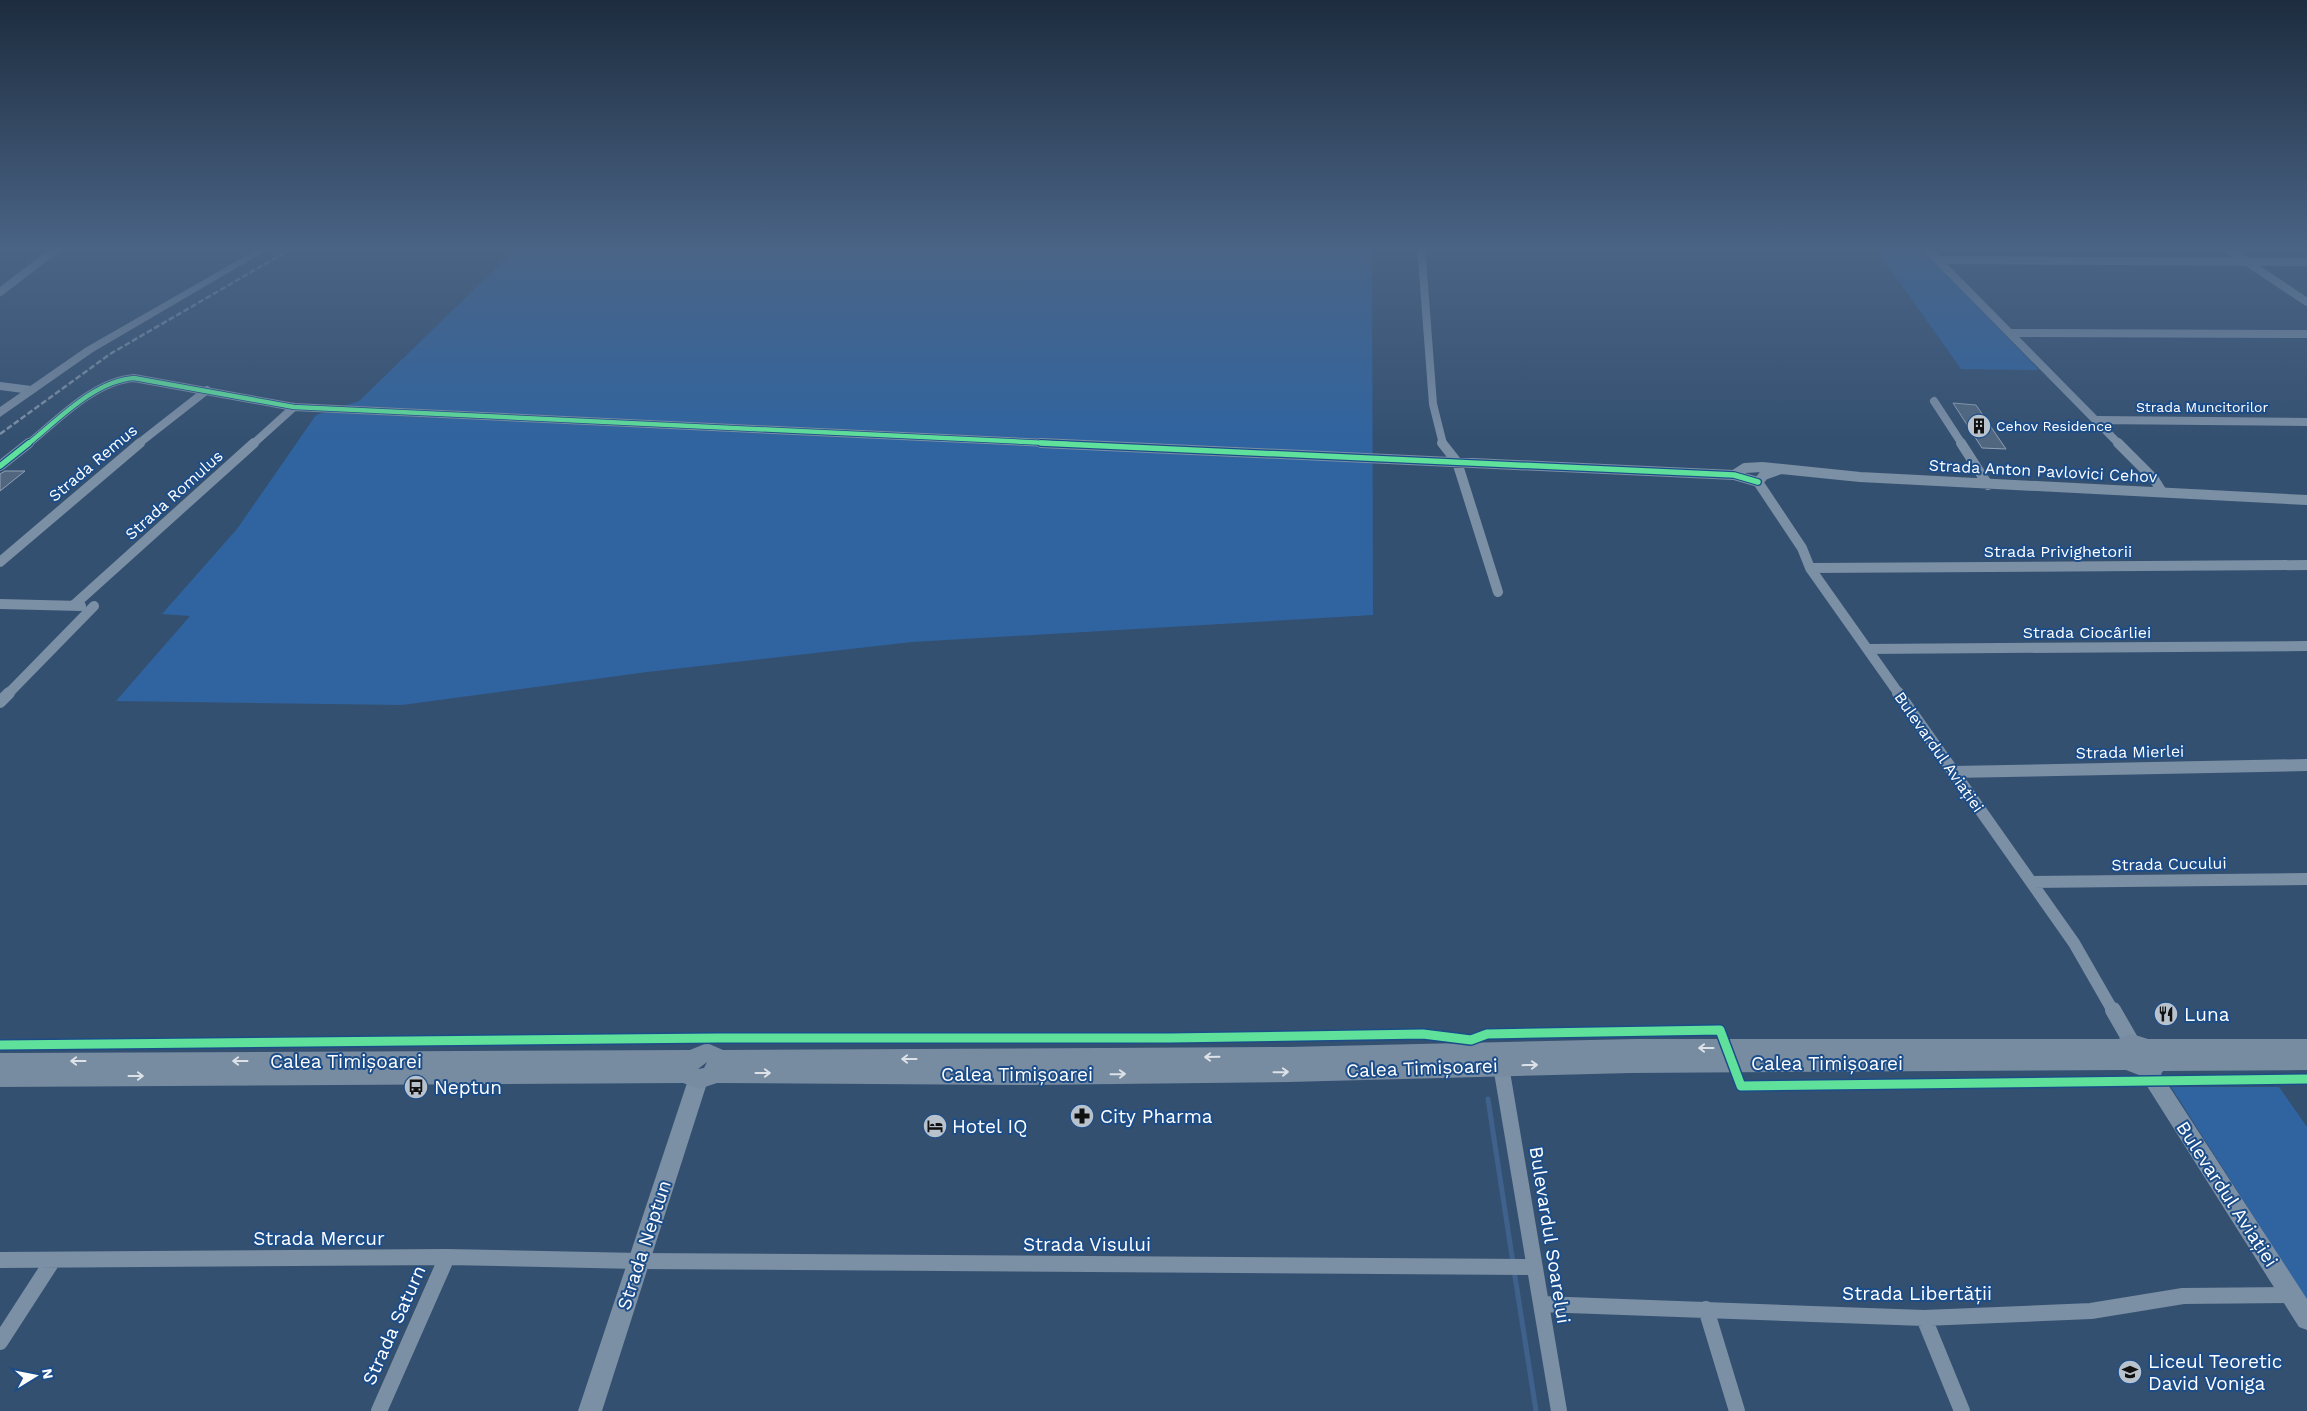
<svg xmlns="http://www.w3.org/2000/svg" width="2307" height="1411" viewBox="0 0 2307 1411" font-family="'Work Sans',sans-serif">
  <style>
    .green { fill: #3064a0 }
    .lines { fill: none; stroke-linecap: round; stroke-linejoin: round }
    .stream { stroke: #3f618b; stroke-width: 5 }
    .building { fill: #516780; stroke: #8fa0b3 }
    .minor-far3 { stroke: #7b8fa5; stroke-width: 8 }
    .minor-far2 { stroke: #7b8fa5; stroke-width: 10 }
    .minor-far1 { stroke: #7b8fa5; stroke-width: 12 }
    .minor { stroke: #7b8fa5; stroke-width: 16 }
    .tertiary { fill: #7b8fa5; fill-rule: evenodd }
    .secondary { fill: #778ba1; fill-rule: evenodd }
    .rail { stroke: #7c90a4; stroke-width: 2.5; stroke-dasharray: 6 2.5; stroke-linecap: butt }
    .cycleway-far2-casing { stroke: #1c4d89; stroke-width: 6 }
    .cycleway-far1-casing { stroke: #1c4d89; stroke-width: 8 }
    .cycleway-casing { stroke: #1c4d89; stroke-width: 12 }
    .cycleway-far2 { stroke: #60e19b; stroke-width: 4.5 }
    .cycleway-far1 { stroke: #60e19b; stroke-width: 5.5 }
    .cycleway { stroke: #60e19b; stroke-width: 9 }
    .oneway { stroke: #dde2e8 }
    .labels { text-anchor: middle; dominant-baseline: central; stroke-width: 4; stroke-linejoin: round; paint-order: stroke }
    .far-street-label { font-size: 14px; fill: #fff; stroke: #1c4d89 }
    .far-poi-label { font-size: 14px; fill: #fff; stroke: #1c4d89; text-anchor: start }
    .street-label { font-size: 16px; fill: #fff; stroke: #1c4d89 }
    .near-poi-label { font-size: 19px; fill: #fff; stroke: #1c4d89; text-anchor: start }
    .near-street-label { font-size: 19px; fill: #fff; stroke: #1c4d89 }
  </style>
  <rect width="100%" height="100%" fill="#345070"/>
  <path class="green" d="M519,246H1372L1373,615L912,642L647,672L402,705L116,701L190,616L162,614L237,529L316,415L359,401Z
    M1874,246H1919L2039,370L1961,369Z
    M2171,1087H2279L2307,1127V1300Z"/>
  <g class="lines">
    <path class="stream" d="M1488,1099L1513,1263
      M1514,1270L1536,1411"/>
  </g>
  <path class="building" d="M1953,403L1976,405L2006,449L1982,448Z
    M5,471H25L0,491V474Z"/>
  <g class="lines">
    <path class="minor-far3" d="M1421,246L1433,404L1443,444
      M1924,246L2119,444
      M2223,246L2307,302
      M1939,260L2307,262
      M0,292L60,246
      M2010,333L2307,334
      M0,386L31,390
      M1934,401L1962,444
      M2097,420L2307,422
      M28,444C58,420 94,381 134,378L294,407L1068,444
      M138,444L207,390
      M253,444L294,407"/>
    <path class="minor-far2" d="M1041,443L1734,475L1758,482
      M1442,443L1457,462L1498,592
      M1961,443L1988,485
      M2118,443L2154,479L2162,492
      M0,466L29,443
      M1778,470L1764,475L1758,482L1802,548L1810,568L1899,694
      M1734,475L1745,468L1762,467L1860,477L2307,500
      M0,562L140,443
      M1810,568L2307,565
      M0,604L81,606
      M74,605L254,443
      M1867,649L2307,646
      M8,694L94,606"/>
    <path class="minor-far1" d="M1898,693L2074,943L2113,1011
      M0,702L9,693
      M1953,772L2307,765
      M2031,882L2307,879"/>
    <path class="minor" d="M2113,1010L2132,1043
      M1501,1066L1559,1411
      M0,1260L447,1257L639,1261L1535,1267
      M1541,1304L1924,1318L2091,1311L2183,1296L2292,1295
      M1706,1309L1737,1411
      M1924,1318L1962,1411
      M0,1342L53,1260
      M379,1411L447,1257"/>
    <path class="tertiary" d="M2147,1060L2154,1063L2307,1299V1330L2299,1327L2140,1075L2137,1069L2140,1063Z
      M698,1071L705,1074L708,1080L602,1411H578L688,1080L691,1074Z"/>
    <path class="secondary" d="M263,246H274L93,352L0,417V407L85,348Z
      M2132,1034L2148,1039H2307V1070L2163,1071L2161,1074L2144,1077L2126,1070L1631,1073L1289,1082L1027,1085L717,1083L699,1089L683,1083L0,1087V1053L690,1050L707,1043L723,1050L1288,1047L1635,1039H2118ZM707,1062L704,1068L698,1069Z"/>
    <path class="rail" d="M0,434L110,354L296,246"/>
    <g class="cycleway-far2-casing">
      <path id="cycleway-far2" d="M28,444C58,420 94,381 134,378L294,407L1068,444"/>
    </g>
    <g class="cycleway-far1-casing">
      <path id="cycleway-far1" d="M1041,443L1734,475L1758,482
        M0,466L29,443"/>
    </g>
    <g class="cycleway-casing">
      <path id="cycleway" d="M0,1045L718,1038H1170L1423,1034L1471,1040L1487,1034L1720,1030L1741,1086L2307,1079"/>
    </g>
    <use href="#cycleway-far2" class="cycleway-far2"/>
    <use href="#cycleway-far1" class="cycleway-far1"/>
    <use href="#cycleway" class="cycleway"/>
  </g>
  <defs><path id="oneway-shaft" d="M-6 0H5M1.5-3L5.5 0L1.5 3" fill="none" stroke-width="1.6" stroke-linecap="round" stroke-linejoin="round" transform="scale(1.25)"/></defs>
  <g class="oneway">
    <use href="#oneway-shaft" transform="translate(1706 1048) rotate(180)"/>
    <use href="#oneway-shaft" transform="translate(1212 1057) rotate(179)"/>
    <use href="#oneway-shaft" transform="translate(909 1059) rotate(-180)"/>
    <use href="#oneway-shaft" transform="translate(78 1061) rotate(180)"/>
    <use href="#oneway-shaft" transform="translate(240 1061) rotate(180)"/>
    <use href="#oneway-shaft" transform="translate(1530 1065) rotate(-1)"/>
    <use href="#oneway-shaft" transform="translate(1281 1072) rotate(-1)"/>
    <use href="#oneway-shaft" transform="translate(763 1073)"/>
    <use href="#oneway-shaft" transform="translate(1118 1074) rotate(-1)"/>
    <use href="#oneway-shaft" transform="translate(136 1076)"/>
  </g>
  <linearGradient id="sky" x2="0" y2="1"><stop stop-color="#1d2c3e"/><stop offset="0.56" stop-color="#4a6486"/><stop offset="1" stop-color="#4a6486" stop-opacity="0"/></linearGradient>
  <rect width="2307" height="443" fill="url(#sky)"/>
  <defs>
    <g id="building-disc" transform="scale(1.25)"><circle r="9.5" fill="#b8c2cd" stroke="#1c4d89"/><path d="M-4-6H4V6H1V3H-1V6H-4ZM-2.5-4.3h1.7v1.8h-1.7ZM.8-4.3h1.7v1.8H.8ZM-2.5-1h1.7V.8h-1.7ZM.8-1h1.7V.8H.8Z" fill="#111"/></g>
    <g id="restaurant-disc" transform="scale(1.25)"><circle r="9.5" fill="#b8c2cd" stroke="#1c4d89"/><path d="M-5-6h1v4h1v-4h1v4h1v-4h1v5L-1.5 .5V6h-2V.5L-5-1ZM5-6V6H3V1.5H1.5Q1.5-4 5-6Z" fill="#111"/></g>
    <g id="bus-disc" transform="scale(1.25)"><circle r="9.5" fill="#b8c2cd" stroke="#1c4d89"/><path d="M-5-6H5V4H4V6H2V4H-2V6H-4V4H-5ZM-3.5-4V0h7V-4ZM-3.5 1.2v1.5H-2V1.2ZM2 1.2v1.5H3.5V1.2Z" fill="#111"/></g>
    <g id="pharmacy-disc" transform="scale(1.25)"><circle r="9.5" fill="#b8c2cd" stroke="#1c4d89"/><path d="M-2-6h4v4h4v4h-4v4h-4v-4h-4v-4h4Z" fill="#111"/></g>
    <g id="hotel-disc" transform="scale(1.25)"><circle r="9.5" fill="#b8c2cd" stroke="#1c4d89"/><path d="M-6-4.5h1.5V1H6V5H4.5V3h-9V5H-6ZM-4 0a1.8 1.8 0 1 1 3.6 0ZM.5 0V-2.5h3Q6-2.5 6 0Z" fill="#111"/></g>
    <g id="school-disc" transform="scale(1.25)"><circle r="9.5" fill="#b8c2cd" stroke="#1c4d89"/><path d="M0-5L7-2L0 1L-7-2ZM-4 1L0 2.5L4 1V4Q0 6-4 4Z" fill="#111"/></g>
  </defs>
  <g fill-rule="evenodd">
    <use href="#building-disc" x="1979" y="426"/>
    <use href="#restaurant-disc" x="2166" y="1014"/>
    <use href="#bus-disc" x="416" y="1087"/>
    <use href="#pharmacy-disc" x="1082" y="1116"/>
    <use href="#hotel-disc" x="935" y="1126"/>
    <use href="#school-disc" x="2130" y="1372"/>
  </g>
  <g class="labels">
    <g class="far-street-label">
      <text x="2202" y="407">Strada Muncitorilor</text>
    </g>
    <g class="far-poi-label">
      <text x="1996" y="426">Cehov Residence</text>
    </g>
    <g class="street-label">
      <text transform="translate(93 463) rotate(-40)">Strada Remus</text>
      <text transform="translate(2043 471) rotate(3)">Strada Anton Pavlovici Cehov</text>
      <text transform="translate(174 495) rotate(-42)">Strada Romulus</text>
      <text x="2058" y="551">Strada Privighetorii</text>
      <text x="2087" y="632">Strada Ciocârliei</text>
      <text transform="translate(1939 752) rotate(55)">Bulevardul Aviației</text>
      <text transform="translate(2130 752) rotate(-1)">Strada Mierlei</text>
      <text transform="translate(2169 864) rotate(-1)">Strada Cucului</text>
    </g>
    <g class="near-poi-label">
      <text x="2184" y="1014">Luna</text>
      <text x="434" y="1087">Neptun</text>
      <text x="1100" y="1116">City Pharma</text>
      <text x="952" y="1126">Hotel IQ</text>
      <text x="2148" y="1361">Liceul Teoretic<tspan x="2148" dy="22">David Voniga</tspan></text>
    </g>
    <g class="near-street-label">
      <text x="346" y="1061">Calea Timișoarei</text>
      <text x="1827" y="1063">Calea Timișoarei</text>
      <text transform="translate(1422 1068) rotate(-2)">Calea Timișoarei</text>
      <text x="1017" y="1074">Calea Timișoarei</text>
      <text transform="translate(2227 1194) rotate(57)">Bulevardul Aviației</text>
      <text transform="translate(1550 1235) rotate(81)">Bulevardul Soarelui</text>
      <text x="319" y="1238">Strada Mercur</text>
      <text x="1087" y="1244">Strada Visului</text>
      <text transform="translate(644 1245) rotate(-72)">Strada Neptun</text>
      <text x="1917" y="1293">Strada Libertății</text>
      <text transform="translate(394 1325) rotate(-66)">Strada Saturn</text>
    </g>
  </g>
  <g transform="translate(35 1376) rotate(80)" stroke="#1c4d89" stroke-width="4" paint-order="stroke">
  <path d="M0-4L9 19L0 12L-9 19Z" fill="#ffffff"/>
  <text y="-8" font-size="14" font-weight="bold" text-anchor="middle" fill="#ffffff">N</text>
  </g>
</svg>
